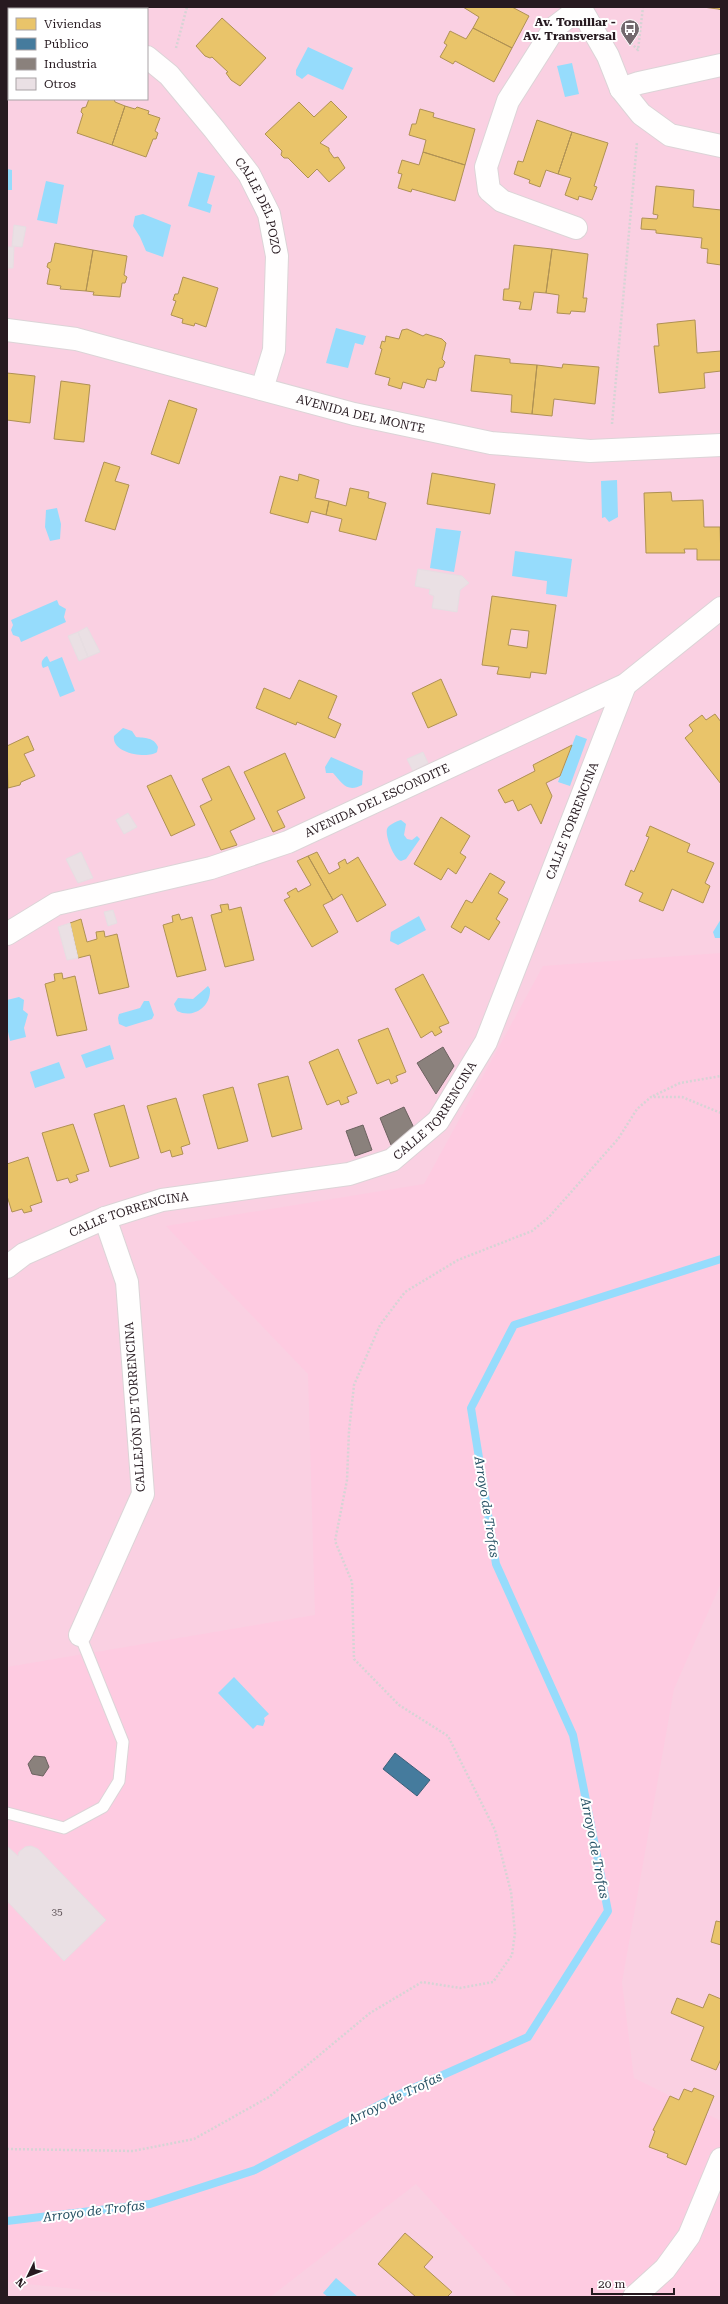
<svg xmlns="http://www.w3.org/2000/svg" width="728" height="2304" viewBox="0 0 728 2304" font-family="'Roboto Serif',serif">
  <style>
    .green { fill: #fad0e2; fill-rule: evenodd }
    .forest { fill: #fecbe1 }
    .water { fill: #96dcfc }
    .homes { fill: #e9c46a; stroke: #af9154; fill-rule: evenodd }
    .public { fill: #457b9d; stroke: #3c5e78 }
    .industry { fill: #8a817c; stroke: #6c6260 }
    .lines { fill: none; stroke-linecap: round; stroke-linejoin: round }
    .stream { stroke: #96dcfc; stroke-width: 8 }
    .building { fill: #eae0e4; stroke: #e7dee2 }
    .lane-casing { stroke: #dcd4d7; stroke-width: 13 }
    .street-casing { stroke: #dcd4d7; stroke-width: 24 }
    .path { stroke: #d6d4d5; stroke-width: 2.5; stroke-dasharray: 2 2; stroke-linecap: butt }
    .lane { stroke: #fffefe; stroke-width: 11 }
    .street { stroke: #fffefe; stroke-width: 22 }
    .labels { text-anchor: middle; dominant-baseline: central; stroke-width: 4; stroke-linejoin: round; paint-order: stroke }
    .number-label { font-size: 10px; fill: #5b4f54 }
    .poi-label { font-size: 12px; font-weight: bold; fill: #271a20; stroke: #fff; text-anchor: end }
    .street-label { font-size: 12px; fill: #271a20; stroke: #fff }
    .water-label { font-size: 13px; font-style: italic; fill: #265164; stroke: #fff }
  </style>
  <rect width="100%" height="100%" fill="#fdf9fb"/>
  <path class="green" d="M7,7H721V2297H7ZM9,9H147V99H9Z"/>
  <path class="forest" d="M721,953V1583L674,1689L622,1982L634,2078L721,2121V2297H518L416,2184L270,2297H154L7,2282V1667L315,1615L308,1374L166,1226L424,1184L543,966Z"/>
  <path class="water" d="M308,47L353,68L343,90L308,74L302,79L296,75V70Z
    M572,63L579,94L565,97L557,66Z
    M7,169L12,170V190H7Z
    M198,172L215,176L207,203L212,205L210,213L188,206Z
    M46,181L64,185L57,224L37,220Z
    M143,214L171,225L163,257L146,251L140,237L133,226L135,216Z
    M336,328L366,336L363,345L355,343L348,368L326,363Z
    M617,480L618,517L609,522L605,517L602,518L601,481Z
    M57,508L61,524L60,539L50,541L45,527L46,510Z
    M436,528L461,531L454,572L430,568Z
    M515,551L572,559L567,597L546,594L547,581L512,576Z
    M57,600L59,605L66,609L64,617L66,622L21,642L19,637L13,635L11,630L13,625L11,620Z
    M47,656L50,662L62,657L75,691L60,697L48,666L43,668C40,663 42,659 47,656Z
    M123,728L132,731L136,737C144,738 154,737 158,747L157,752C149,759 111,754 114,736Z
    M576,735L587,739L570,786L558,782Z
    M331,757L363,771L362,785C347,793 342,783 333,773H326L325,767Z
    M401,820L406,824L404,835L407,839L412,840L417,836L420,839L406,859L401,861C394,859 385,836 387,829C388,825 397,821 401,820Z
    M419,916L426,930L398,945L390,941L391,932Z
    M721,919V938H715L713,932Z
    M208,986L210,989C211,1007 193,1019 177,1011L174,1004L178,998L193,999Z
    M19,997L24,1000L23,1010L28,1014L24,1028L26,1037L10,1041L7,1027V1000Z
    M144,1001H149L154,1015L152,1019L126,1027L119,1024L118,1018L119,1014L140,1008Z
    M110,1045L114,1059L86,1068L81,1055Z
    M59,1062L65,1078L35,1088L30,1072Z
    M234,1677L269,1714L264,1718L265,1721L263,1726L257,1725L253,1729L218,1693Z
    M336,2278L358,2297H328L323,2293Z"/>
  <path class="homes" d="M120,7H136L135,9H123Z
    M463,7H512L529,16L512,48L473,28L479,17Z
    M703,7H721V10L718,9Z
    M7,10H9V53L7,52Z
    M222,18L266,58L240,86L231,80L226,73L228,72L212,57L210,58L205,56L196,46Z
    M473,28L512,48L494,82L457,62L455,61L453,64L440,57L447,45L444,43L450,31L466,39Z
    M89,99H114L115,102L125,106L112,145L77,133L83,114L81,112L82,108L86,107Z
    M331,101L347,117L320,143L329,148V151L334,158L338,157L345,168L329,182L317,169L308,178L288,158H284L281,155L282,151L265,134L299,102L314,117Z
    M125,106L135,109L137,107L149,111L148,114L160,118L155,131L158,133L156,139H153L146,157L112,145Z
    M420,109L434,113L433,117L475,129L465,165L423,152L426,140L409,135L412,124H416Z
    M537,120L572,132L558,174L546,170L540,187L529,183L530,180L514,174L518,161L523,162Z
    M572,132L608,143L594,186L597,187L592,200L579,196L578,200L565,195L571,178L558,174Z
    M423,152L465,165L455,201L412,189L411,192L398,188L402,174L398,173L402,160L419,165Z
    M656,186L694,190L693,207L721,210V265L707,263L708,249L701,248L702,238L656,233V230L641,229L642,218L657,219L658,215L653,214Z
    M55,243L93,250L86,291L60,289L61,286L47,284L50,269L47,267L48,263L51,262Z
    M514,245L552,249L546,293L534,292L531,310L519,309L521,302L503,300L504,289H509Z
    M552,249L588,254L583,298H587L585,312L571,311L570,314L557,313L559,295L546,293Z
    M93,250L127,256L124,275L127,277L125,283H122L120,297L93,295L94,292L86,291Z
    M183,277L218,288L206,327L195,323L194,326L182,323L183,319L171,315L176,301L173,300L175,294H178Z
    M695,320L697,353L721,351V371L704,373L705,388L659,393L654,346H659L657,324Z
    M407,329L423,336L426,334L442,339L446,343L442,359L445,362L443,367L439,368L436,381L427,379L424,388L403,382L401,389L388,385L390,378L375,374L382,349L380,348L382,341L385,342L386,336L399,339L402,330Z
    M475,355L510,359V363L537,365L532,414L511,412L512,395L471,391Z
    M563,364L599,367L595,404L554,399L552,416L532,414L537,365L562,368Z
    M7,373L35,376L30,423L7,420Z
    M61,381L90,385L84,442L54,439Z
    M169,400L197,409L179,464L151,454Z
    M104,462L120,467L115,481L129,485L115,530L85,521Z
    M432,473L495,484L490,514L427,504Z
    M299,474L319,480L315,498L329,501L326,515L311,511L308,523L270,513L280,476L298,481Z
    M350,488L369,492L368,498L386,503L376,540L339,531L342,519L326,515L329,501L346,506Z
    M671,492L672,501L703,500L704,527H720L721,560H697V549H684L685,553H646L644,493Z
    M492,596L556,605L546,674L531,672L530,678L497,674L499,667L482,665ZM511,629L529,631L527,648L508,645Z
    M441,679L457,715L428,728L412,693Z
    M299,680L337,696L328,718L341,724L335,738L297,722L296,725L256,708L264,688L290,699Z
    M715,714L721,722V784L685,738L693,731L689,725L702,715L706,720Z
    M28,736L34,750L24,754L35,776L21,782L20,785L8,788L7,746Z
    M572,745L560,776L546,783L552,796L541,824L531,804L518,811L513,800L505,803L498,790L535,771L533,765Z
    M285,753L305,798L277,811L285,827L273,832L244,772Z
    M229,766L255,819L230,831L237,845L221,850L200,806L212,800L202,779Z
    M171,775L195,825L171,836L147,786Z
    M441,817L470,836L460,853L466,857L456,874L448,868L441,880L414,864Z
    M650,826L690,844L687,852L714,863L705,883L710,886L703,903L672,889L663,911L639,901L643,893L625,885L631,870L634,872L649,837L646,836Z
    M317,852L329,874L340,868L338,863L345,859L347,864L358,857L386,905L357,922L342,894L333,900L308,856Z
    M308,856L333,900L323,905L338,932L312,947L284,900L290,897L287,893L296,888L298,892L311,885L297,861Z
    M490,873L505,882L498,893L508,899L496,919L500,922L489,940L465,926L461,933L451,927L466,900L472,903Z
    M228,904L229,910L241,907L254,960L225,967L211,915L222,912L220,905Z
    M179,914L181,920L192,917L206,970L177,977L163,925L173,922L172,916Z
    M81,919L87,942L97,939L96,932L104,931L105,937L117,934L129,987L99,994L90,955L78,958L70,923Z
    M62,973L63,979L75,976L87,1030L57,1036L45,984L55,981L54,974Z
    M423,974L449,1023L439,1027L442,1032L435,1036L432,1031L421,1038L395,989Z
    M388,1028L406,1072L396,1076L398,1081L391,1084L389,1079L377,1084L358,1040Z
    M338,1049L357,1093L347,1097L349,1102L341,1105L339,1100L327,1105L309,1062Z
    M288,1076L302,1129L272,1137L258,1084Z
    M233,1087L248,1141L218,1149L203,1095Z
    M176,1098L190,1144L181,1147L183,1154L172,1157L170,1150L161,1153L147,1106Z
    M124,1105L139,1158L110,1167L94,1114Z
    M73,1124L89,1171L76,1175L78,1180L70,1183L68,1178L57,1181L42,1133Z
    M28,1157L42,1202L30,1206L32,1211L24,1213L22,1209L12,1212L7,1196V1164Z
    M716,1921L721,1922V1945L711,1942Z
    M709,1994L721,1999V2059L716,2070L691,2060L704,2027L671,2013L677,1998L703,2008Z
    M694,2088L714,2096L686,2165L667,2157L668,2154L649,2147L655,2131L653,2130L670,2096L679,2100L684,2089L692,2092Z
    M405,2233L433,2257L424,2267L452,2292L447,2297H416L378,2264Z"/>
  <path class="public" d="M395,1753L430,1780L417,1796L383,1769Z"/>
  <path class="industry" d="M443,1047L454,1066L436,1094L417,1063Z
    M404,1107L414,1128L391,1145L380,1118Z
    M363,1125L372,1150L355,1156L346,1131Z
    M34,1756L45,1757L49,1767L43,1776L32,1774L28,1764Z"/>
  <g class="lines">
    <path class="stream" d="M7,2221L150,2204L255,2170L400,2094L528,2037L608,1911L573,1735L496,1564L471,1408L514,1325L721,1259"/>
  </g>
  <path class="building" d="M14,225L26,227L22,247L12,246Z
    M7,247H14L13,268H7Z
    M418,569L462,576L469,583L460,590L457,612L432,608L434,596L429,594L430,589L415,586Z
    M87,627L100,652L88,657L78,632Z
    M78,632L88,657L79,661L68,636Z
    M423,752L428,763L413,771L407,759Z
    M128,813L137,827L124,834L116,820Z
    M81,852L93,878L78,883L66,859Z
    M113,910L117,923L108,926L104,912Z
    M70,923L78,958L67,960L58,927Z
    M7,1846L18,1856L19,1852L25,1847L31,1846L38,1849L106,1920L64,1961L7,1901Z"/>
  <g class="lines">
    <g class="lane-casing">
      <path id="lane" d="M7,1813L64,1828L103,1807L119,1781L123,1742L80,1635"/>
    </g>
    <g class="street-casing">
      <g id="street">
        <path d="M83,7L86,9"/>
        <path d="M580,7L608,56L621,89L641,114L670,135L721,146"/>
        <path id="s1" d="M147,57L169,75L214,129L249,174L269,214L277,256L274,350L262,389"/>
        <path d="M621,89L639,83L721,65"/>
        <path d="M576,228L502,201L489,190L486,167L508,101L555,27L580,8"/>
        <path id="s2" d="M7,330L76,339L354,414L491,443L590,451L721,445"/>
        <path id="s3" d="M7,934L56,904L211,868L288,842L625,685L721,608"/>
        <path id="s4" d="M7,1267L24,1254L105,1218L162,1200L349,1174L392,1160L438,1121L486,1042L625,685"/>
        <path d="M80,1635L143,1494L127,1282L105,1218"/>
        <path d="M634,2297L665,2269L689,2236L721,2159"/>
      </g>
    </g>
    <path class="path" d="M631,43L638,50L643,7
      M176,48L187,7
      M612,424L637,142
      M653,1096L680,1083L721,1076
      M7,2149L133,2151L194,2139L269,2097L370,2013L422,1982L460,1988L493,1982L512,1955L515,1933L511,1892L495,1830L448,1736L399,1705L354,1659L352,1582L335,1541L347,1480L349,1431L354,1385L380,1325L405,1292L458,1260L532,1231L549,1217L618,1139L637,1109L651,1097H682L721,1113"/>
    <use href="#lane" class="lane"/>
    <use href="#street" class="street"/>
  </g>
  <defs>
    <g id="bus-pin" transform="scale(1)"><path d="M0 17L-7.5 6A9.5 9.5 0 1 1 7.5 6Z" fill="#72686d" stroke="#fff"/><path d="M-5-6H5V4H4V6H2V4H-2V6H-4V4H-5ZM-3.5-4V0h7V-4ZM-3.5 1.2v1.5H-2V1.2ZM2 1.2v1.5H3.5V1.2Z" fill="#fff"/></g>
  </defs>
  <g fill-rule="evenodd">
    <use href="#bus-pin" x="630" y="29"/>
  </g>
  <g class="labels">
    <g class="number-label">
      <text x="57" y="1911">35</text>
    </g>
    <g class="poi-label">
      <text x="616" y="22">Av. Tomillar -<tspan x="616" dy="14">Av. Transversal</tspan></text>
    </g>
    <g class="street-label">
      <text stroke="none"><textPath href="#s1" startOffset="189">CALLE DEL POZO</textPath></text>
      <text stroke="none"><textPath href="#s2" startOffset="364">AVENIDA DEL MONTE</textPath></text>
      <text stroke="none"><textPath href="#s3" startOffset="396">AVENIDA DEL ESCONDITE</textPath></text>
      <text stroke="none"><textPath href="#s4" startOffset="794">CALLE TORRENCINA</textPath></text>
      <text stroke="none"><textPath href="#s4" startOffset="470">CALLE TORRENCINA</textPath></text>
      <text stroke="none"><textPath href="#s4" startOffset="134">CALLE TORRENCINA</textPath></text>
      <text transform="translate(135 1407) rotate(-94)">CALLEJÓN DE TORRENCINA</text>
    </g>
    <g class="water-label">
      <text transform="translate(487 1507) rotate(81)">Arroyo de Trofas</text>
      <text transform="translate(595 1848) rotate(79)">Arroyo de Trofas</text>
      <text transform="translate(395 2098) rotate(-26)">Arroyo de Trofas</text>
      <text transform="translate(94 2211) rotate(-7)">Arroyo de Trofas</text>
    </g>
  </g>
  <rect width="728" height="2304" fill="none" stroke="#271a20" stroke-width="16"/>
  <rect x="8" y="8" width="140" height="92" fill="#ffffff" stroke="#a9a3a6"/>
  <rect x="16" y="18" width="20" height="12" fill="#e9c46a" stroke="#a9a3a6"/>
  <text x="44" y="28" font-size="12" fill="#271a20">Viviendas</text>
  <rect x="16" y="38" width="20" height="12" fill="#457b9d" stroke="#a9a3a6"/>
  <text x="44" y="48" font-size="12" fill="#271a20">Público</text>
  <rect x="16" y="58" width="20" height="12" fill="#8a817c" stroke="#a9a3a6"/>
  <text x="44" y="68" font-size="12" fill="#271a20">Industria</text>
  <rect x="16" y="78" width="20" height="12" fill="#eae0e4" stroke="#a9a3a6"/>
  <text x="44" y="88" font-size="12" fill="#271a20">Otros</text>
  <g transform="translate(28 2276) rotate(227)" stroke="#ffffff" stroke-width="3" paint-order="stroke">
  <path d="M0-3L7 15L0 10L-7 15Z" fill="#271a20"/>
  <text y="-6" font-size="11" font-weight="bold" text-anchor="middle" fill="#271a20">N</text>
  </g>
  <path d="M592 2288v6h82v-6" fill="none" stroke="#271a20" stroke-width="2"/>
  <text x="598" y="2288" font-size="12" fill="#271a20" stroke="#ffffff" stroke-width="3" paint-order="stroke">20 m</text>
</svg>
